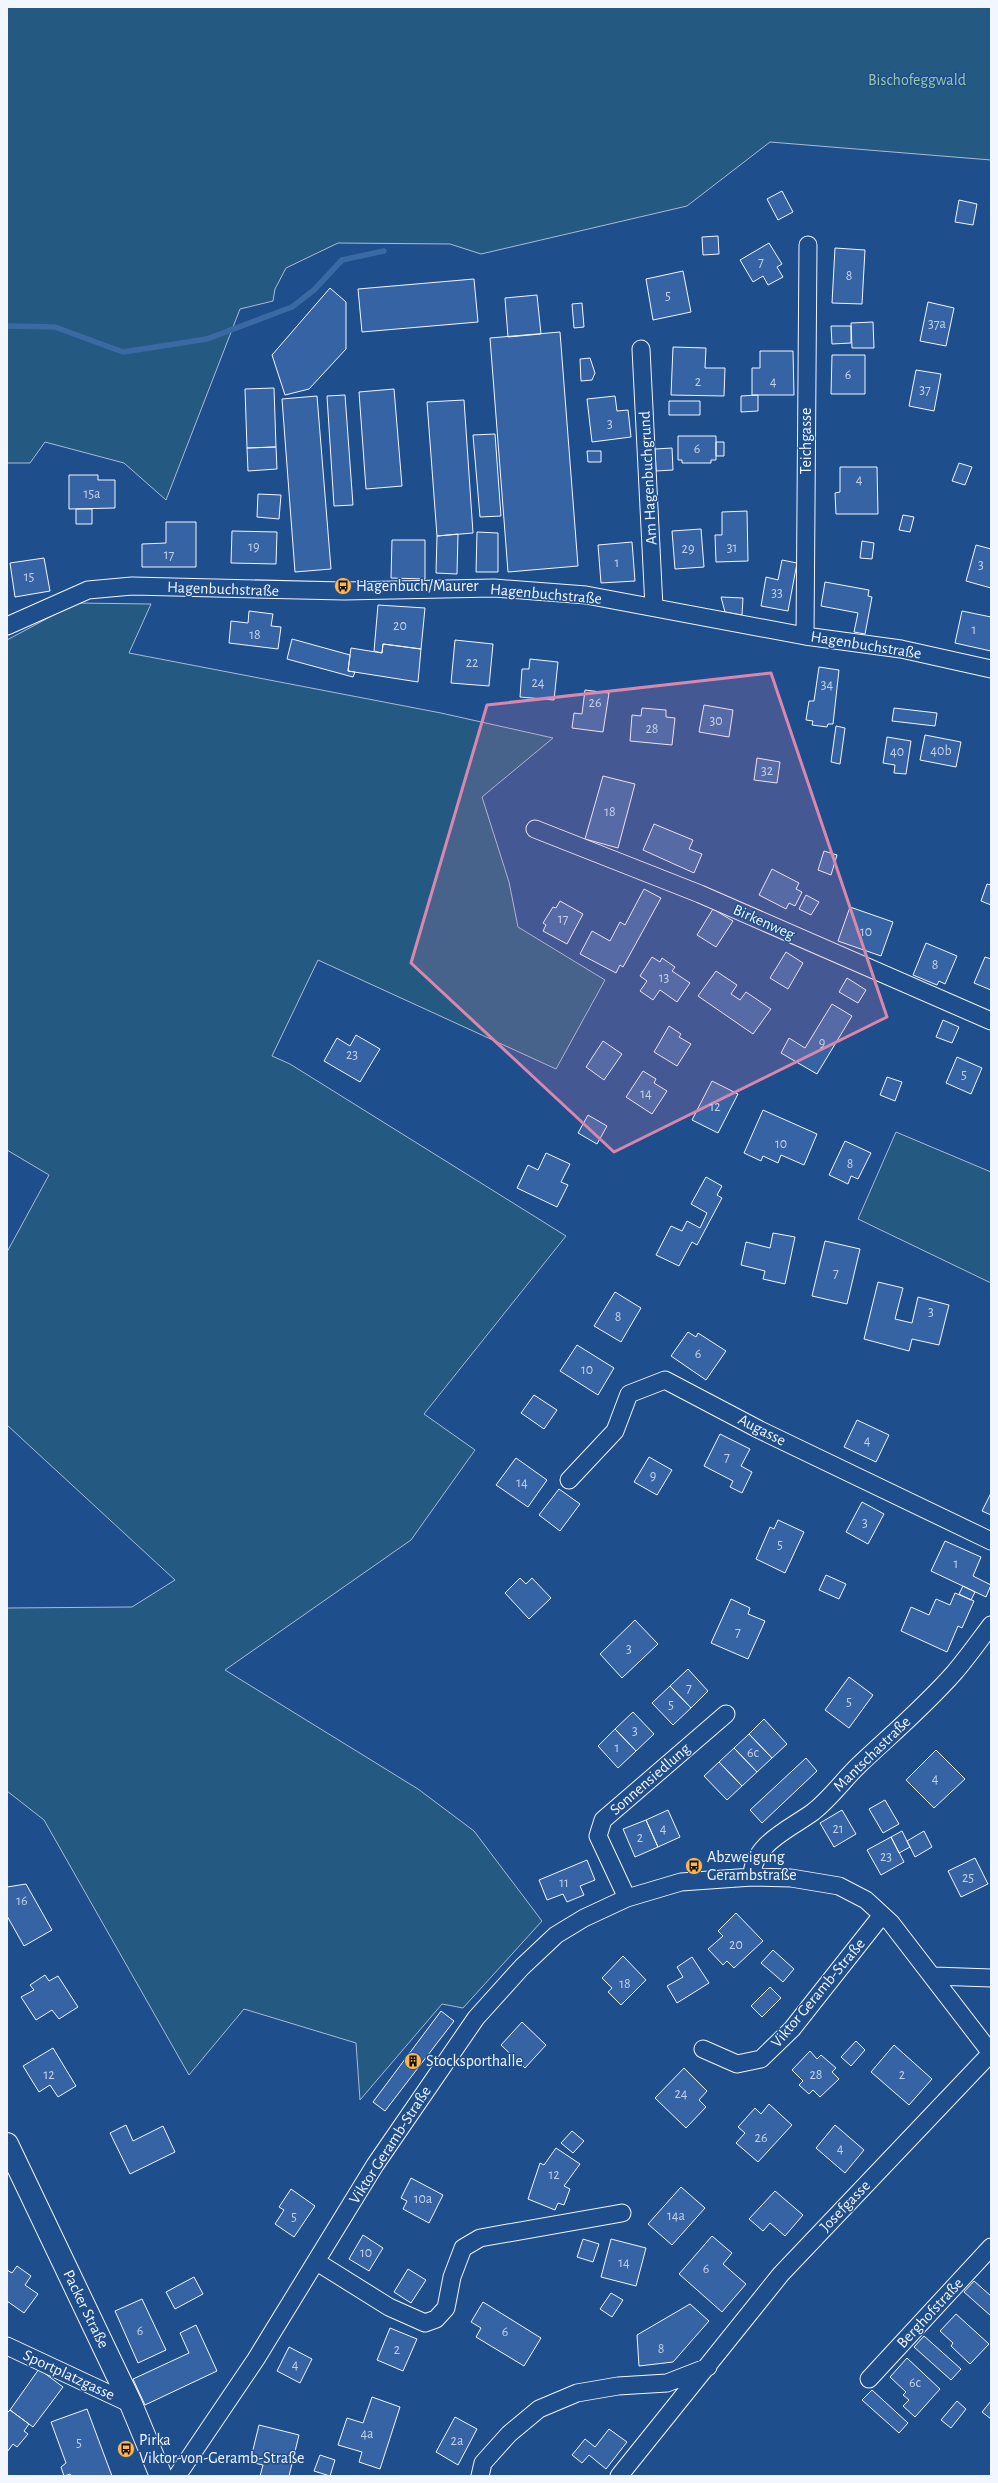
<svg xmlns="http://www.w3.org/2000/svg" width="998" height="2483" viewBox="0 0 998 2483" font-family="'Alegreya Sans',sans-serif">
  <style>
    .green { fill: #245a82; stroke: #a8bbd7 }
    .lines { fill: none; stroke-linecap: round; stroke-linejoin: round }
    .stream { stroke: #3b69a3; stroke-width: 5.5 }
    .building { fill: #3563a3; stroke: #f2f6ff }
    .street-casing { stroke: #f2f6ff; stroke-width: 19 }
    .primary-casing { stroke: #f2f6ff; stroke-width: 24 }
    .street { stroke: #1f4e8c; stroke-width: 17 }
    .primary { stroke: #1f4e8c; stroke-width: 22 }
    .marked { fill: #da87ad; fill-opacity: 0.2; stroke: #da87ad; stroke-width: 3; stroke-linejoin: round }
    .labels { text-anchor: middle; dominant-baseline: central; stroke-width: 3; stroke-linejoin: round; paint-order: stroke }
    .number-label { font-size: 14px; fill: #c3d1e8 }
    .park-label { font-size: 16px; fill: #97c8a6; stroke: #1f4e8c }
    .street-label { font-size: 16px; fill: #f2f6ff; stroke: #1f4e8c }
    .poi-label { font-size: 16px; fill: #f2f6ff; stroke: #1f4e8c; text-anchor: start }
  </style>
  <rect width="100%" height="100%" fill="#1f4e8c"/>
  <path class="green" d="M7,7H991V160L770,142L687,206L481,254L450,244L338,243L286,268L275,289L273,301L240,309L166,500L124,463L45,442L30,463H7Z
    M76,603L151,604L129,653L441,713L553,738L482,797L509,882L518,927L605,980L556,1069L318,960L272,1056L290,1064L566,1236L424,1414L475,1450L411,1540L225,1670L418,1789L474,1831L542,1921L463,2008L442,2004L360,2100L356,2043L244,2009L189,2075L44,1820L7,1791V1608L132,1607L175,1580L7,1425V1252L49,1175L7,1150V640Z
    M896,1132L991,1172V1283L858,1219Z"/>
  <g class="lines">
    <path class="stream" d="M7,326L55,327L123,352L207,339L292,307L314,290L342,260L384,251"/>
  </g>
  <path class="building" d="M782,191L793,212L778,220L767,199Z
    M959,200L977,204L973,225L955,222Z
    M718,236L719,254L703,255L702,237Z
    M769,243L782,264L777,267L783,277L768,285L763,276L753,282L740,260Z
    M835,248L865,250L862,304L832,303Z
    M683,271L691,312L653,320L646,279Z
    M474,279L478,322L362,332L358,289Z
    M330,288L346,302V349L309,389L285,395L272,355Z
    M537,295L541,334L508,337L505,298Z
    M928,302L954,308L946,346L920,341Z
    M582,303L584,327L574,328L572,304Z
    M873,322L874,348H852L851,323Z
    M831,326H851V343L832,344Z
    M560,332L578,566L508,572L490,338Z
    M673,347L706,348L705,368H725L724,396L671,395Z
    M760,351H793L794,395H752V368H760Z
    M832,355H865V394H831Z
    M590,358L595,373L592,380L581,381L580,359Z
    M916,370L941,374L934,411L909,406Z
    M274,388L276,447L247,448L245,389Z
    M394,389L402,486L366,489L359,392Z
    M345,395L353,505L334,506L327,396Z
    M758,395V411L741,412V396Z
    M317,396L331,569L295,572L282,399Z
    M615,396L617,411L628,410L631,437L592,442L587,399Z
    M464,400L473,533L437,536L427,402Z
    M669,401H700V415H669Z
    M495,434L501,516L480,517L473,435Z
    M678,436H716V460H711V463H682V460H678Z
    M716,442H724V456H716Z
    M276,447L277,469L248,471L247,448Z
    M672,448L673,470L656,471L655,449Z
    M587,451H601V462H588Z
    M959,463L972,467L965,485L952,481Z
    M840,467H877L878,514H836L835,493L840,492Z
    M69,475H98V480H115V508L69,509Z
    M258,494L281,495L279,519L257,517Z
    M76,509H92V524H76Z
    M747,511L748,561L716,562L715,535H722V512Z
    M903,515L914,517L910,532L899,530Z
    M166,522H196V567H142V544L166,543Z
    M701,529L704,567L675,569L672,531Z
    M232,531L277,532L276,564L231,563Z
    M477,532L498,533V572H476Z
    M458,534L457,574L436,573L437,536Z
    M392,540H425V579L391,578Z
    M862,541L874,543L872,559L860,558Z
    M632,542L635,581L601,583L598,545Z
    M976,545L991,549V588L966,581Z
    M44,558L50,591L15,597L10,563Z
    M782,560L797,563L788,611L761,606L766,577L778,580Z
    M825,582L869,590L868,596L872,597L865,634L854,632L858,613L821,606Z
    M721,597L743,598L742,615L725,612Z
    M378,605L425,608L421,649L383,644L382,653L374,651Z
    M249,611L273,614L271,626L281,627L278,649L229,643L231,621L248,623Z
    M962,611L991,617V651L955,643Z
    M292,639L350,655L348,671L355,672L353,677L287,659Z
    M455,640L493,644L489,686L451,683Z
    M383,644L421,649L418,682L348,671L351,648L382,653Z
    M530,659L558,662L554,700L520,697L522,669H529Z
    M819,667L839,670L833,724H828L827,727L812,725L813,721L806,720L809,701H814Z
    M585,690L609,693L603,732L572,728L574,713L582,714Z
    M704,705L733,710L729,737L699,732Z
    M642,708L666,710V717L675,718L672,745L630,741L632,715L641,716Z
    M894,708L937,713L935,726L892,721Z
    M836,726L845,728L840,764L831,762Z
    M925,735L961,742L956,767L920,760Z
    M887,737L911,741L906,774L894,773L895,765L883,763Z
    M757,758L780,762L777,783L754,780Z
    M603,776L635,784L618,848L585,839Z
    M654,824L693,840L689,849L702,854L694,873L643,850Z
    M824,851L837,855L831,875L818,870Z
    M772,869L799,883L796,889L802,892L795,906L789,903L786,909L759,895Z
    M987,884L991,885V905L981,901Z
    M644,889L661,898L623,967L620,965L616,973L580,954L592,931L610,941L620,922L625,925Z
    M806,895L819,902L811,915L799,909Z
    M560,901L583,914L567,944L543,931L546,925L543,923L553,907L556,908Z
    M850,907L893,922L881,956L838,941Z
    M713,909L733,921L716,947L697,935Z
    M926,943L957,956L945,984L939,981L937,985L913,975Z
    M786,952L803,963L788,989L770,978Z
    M652,957L660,962L662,958L675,967L672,971L690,983L677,1002L660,990L653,1000L640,991L647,981L640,976Z
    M985,957L991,959V990L974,983Z
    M716,971L737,985L731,994L740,1000L746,992L771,1009L753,1034L698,996Z
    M847,978L866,990L858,1003L839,992Z
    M832,1004L852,1016L817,1074L781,1053L789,1038L805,1048Z
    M943,1020L959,1027L952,1043L936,1037Z
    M669,1026L681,1034L679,1037L691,1044L677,1066L654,1052Z
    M356,1035L380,1049L360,1082L324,1061L337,1038L350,1046Z
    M603,1041L622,1054L604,1080L586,1067Z
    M957,1057L982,1068L971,1094L946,1083Z
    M643,1071L656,1079L654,1083L667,1091L652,1114L626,1097Z
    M887,1077L902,1082L895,1101L880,1095Z
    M712,1081L738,1094L718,1133L692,1120Z
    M763,1110L817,1134L804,1165L781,1155L778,1163L763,1156L761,1161L744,1153Z
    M588,1115L607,1126L597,1144L578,1133Z
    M845,1141L871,1153L858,1179L851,1176L848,1184L829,1175Z
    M546,1153L570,1164L561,1182L568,1185L557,1207L517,1188L528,1165L538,1170Z
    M706,1177L722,1186L717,1195L722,1198L697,1245L692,1242L679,1266L656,1255L671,1226L682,1231L687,1221L700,1228L707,1213L691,1204Z
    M773,1233L795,1237L785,1284L763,1279L765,1271L741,1265L746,1242L770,1248Z
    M825,1241L860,1249L847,1304L812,1296Z
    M878,1282L903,1288L895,1319L912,1323L918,1297L949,1305L939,1345L912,1339L909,1351L864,1339Z
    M615,1292L641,1308L621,1342L594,1326Z
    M688,1332L696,1337L698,1333L726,1351L706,1380L671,1356Z
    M577,1345L614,1368L598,1395L560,1371Z
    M534,1395L557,1410L544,1429L521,1413Z
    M857,1420L889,1435L876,1462L844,1447Z
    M720,1434L750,1449L741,1466L752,1472L742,1493L730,1487L733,1481L704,1466Z
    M649,1457L672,1470L657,1495L634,1482Z
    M516,1458L547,1480L528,1507L496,1485Z
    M559,1489L580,1504L560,1531L539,1515Z
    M991,1493V1515L982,1511Z
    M862,1502L884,1514L868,1544L846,1532Z
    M778,1520L804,1532L785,1573L756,1559L770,1527L774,1529Z
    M945,1541L981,1557L973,1576L991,1585L986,1597L931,1571Z
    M826,1575L846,1584L839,1599L819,1590Z
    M520,1578L526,1584L532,1578L551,1598L529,1619L505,1593Z
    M963,1586L975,1592L971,1600L959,1594Z
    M955,1593L974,1601L962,1628L958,1626L947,1652L901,1631L911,1607L929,1615L936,1599L950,1605Z
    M731,1599L750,1608L748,1614L765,1621L748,1659L711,1643Z
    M635,1620L658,1644L622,1678L600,1654Z
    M688,1669L708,1691L691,1708L670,1686Z
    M849,1677L873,1695L849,1728L825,1710Z
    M670,1686L691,1708L673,1725L652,1703Z
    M633,1712L654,1734L636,1751L615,1729Z
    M764,1719L787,1744L772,1758L749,1734Z
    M615,1729L636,1751L618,1768L598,1746Z
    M749,1734L772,1758L757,1772L734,1748Z
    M734,1748L757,1772L742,1786L719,1762Z
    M936,1750L965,1779L934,1808L906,1780Z
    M806,1758L817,1771L762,1823L750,1810Z
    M719,1762L742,1786L727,1800L704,1776Z
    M885,1800L899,1824L883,1833L869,1809Z
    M668,1810L680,1837L658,1847L646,1820Z
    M842,1810L856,1834L834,1847L820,1823Z
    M646,1820L658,1847L635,1857L623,1829Z
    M902,1831L910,1847L899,1853L891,1837Z
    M924,1831L932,1847L915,1857L907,1841Z
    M891,1837L904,1862L881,1875L867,1850Z
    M975,1858L988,1884L961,1897L948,1871Z
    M587,1860L595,1880L580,1886L584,1895L567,1902L563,1894L547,1900L539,1880Z
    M26,1884L52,1930L24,1946L7,1916V1887Z
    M736,1913L763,1941L734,1968L727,1961L723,1965L708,1949L723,1936L718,1931Z
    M773,1950L794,1969L783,1982L761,1963Z
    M623,1956L646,1980L621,2005L608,1992L612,1988L602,1978Z
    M692,1957L709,1983L677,2003L667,1986L683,1977L677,1967Z
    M45,1975L49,1981L58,1976L78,2007L59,2019L52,2010L36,2020L21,1997L34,1990L30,1985Z
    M770,1987L781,1998L762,2017L751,2006Z
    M441,2011L454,2021L385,2111L373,2102Z
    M522,2022L546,2045L525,2068L501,2045Z
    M856,2041L865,2050L851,2066L841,2057Z
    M894,2045L932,2079L909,2105L871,2072Z
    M53,2048L76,2086L58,2097L50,2085L39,2092L23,2066Z
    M810,2051L817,2059L821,2055L836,2068L832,2072L839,2079L820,2097L813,2090L809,2094L799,2085L803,2081L792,2070Z
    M684,2068L707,2091L699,2100L706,2107L686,2128L655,2098Z
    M769,2104L792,2125L758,2162L736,2143L745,2133L738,2127L755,2108L761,2114Z
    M126,2125L133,2141L163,2126L175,2152L130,2174L110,2133Z
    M835,2125L864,2150L845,2173L816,2148Z
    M572,2131L584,2141L573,2153L561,2143Z
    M556,2148L580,2164L564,2186L570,2189L564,2205L558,2203L555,2210L528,2199L540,2163L544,2165Z
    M411,2178L443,2195L429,2223L403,2209L407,2201L401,2198Z
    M681,2187L705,2208L672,2245L648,2224Z
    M291,2189L315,2206L294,2237L275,2224L284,2210L279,2207Z
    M775,2191L803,2215L785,2236L770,2223L763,2231L749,2219Z
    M363,2235L383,2248L369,2271L349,2259Z
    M712,2236L732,2253L723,2264L746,2284L722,2312L679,2274Z
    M583,2239L599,2244L593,2262L577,2257Z
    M611,2239L646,2248L636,2286L601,2277Z
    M17,2266L31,2276L25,2285L38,2294L24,2313L7,2301V2270L12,2273Z
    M408,2269L426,2280L411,2303L394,2292Z
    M194,2277L203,2294L175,2309L166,2292Z
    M974,2281L991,2296V2316L964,2292Z
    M611,2293L623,2300L612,2317L600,2309Z
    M142,2299L166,2350L138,2363L115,2311Z
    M483,2302L541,2338L524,2366L476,2337L481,2328L471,2322Z
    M690,2304L709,2321L673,2362L639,2366L637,2335Z
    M956,2314L989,2344L970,2364L951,2346L953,2343L940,2331Z
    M196,2325L217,2371L145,2405L133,2379L189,2353L180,2333Z
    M390,2328L417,2339L403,2371L377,2360Z
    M924,2336L961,2369L951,2380L914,2347Z
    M289,2347L312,2359L300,2383L277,2371Z
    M907,2358L940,2389L915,2417L903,2406L909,2400L903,2395L906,2392L890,2377Z
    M39,2369L63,2387L33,2427L10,2410Z
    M872,2390L908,2423L899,2433L862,2400Z
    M372,2397L400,2407L380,2469L359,2462L362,2452L338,2445L347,2418L363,2423Z
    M957,2401L966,2409L951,2428L941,2420Z
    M991,2401V2419L982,2412Z
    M87,2409L112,2476H71L70,2474L64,2476L61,2467L66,2463L51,2422Z
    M10,2410L29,2424L24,2431L28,2434L17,2447L13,2444L7,2452V2413Z
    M455,2417L477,2429L458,2465L436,2452Z
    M259,2425L299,2435L289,2476H260L263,2465L250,2462Z
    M609,2429L627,2442L606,2469L589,2455L582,2463L572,2455L585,2439L595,2447Z
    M320,2455L335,2460L330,2476L314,2471Z"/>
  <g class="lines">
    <g class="street-casing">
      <path id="street" d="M641,349L654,607
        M7,626L88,590L132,586L344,591L494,588L586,595L805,636L901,649L991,669
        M805,636L808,245
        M535,829L700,894L991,1021
        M569,1480L615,1431L629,1394L665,1380L760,1430L991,1541
        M752,1877C752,1844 790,1829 813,1812C831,1798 844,1779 860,1764C892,1734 925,1706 954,1673C967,1658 979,1641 991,1625
        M627,1898L598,1836L603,1820L726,1714
        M934,1976L991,1978
        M703,2049L737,2064L761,2059L792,2029L882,1915
        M317,2262L389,2307L425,2323L436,2319L446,2308L452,2277L463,2248L480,2238L622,2213
        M7,2346L131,2404
        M869,2379L991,2247
        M177,2476L256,2359L375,2165L476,2018L522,1967L556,1935L584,1918L627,1898L681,1882L752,1877L791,1878L839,1886L866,1900L891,1923L991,2053
        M480,2476L483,2463L509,2434L539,2409L577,2393L618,2386L667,2383L708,2367
        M619,2476L781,2274L991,2053"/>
    </g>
    <g class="primary-casing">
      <path id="primary" d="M7,2144L131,2404L161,2476"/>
    </g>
    <use href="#street" class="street"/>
    <use href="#primary" class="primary"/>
  </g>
  <path class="marked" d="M771,673L887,1017L614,1152L411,963L487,705Z"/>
  <defs>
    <g id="bus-disc" transform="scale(0.9)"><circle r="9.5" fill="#ffb74d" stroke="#1f4e8c"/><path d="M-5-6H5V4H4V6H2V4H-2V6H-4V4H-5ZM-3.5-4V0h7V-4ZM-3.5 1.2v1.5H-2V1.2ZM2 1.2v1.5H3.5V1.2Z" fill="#111"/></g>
    <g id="building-disc" transform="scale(0.9)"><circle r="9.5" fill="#ffb74d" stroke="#1f4e8c"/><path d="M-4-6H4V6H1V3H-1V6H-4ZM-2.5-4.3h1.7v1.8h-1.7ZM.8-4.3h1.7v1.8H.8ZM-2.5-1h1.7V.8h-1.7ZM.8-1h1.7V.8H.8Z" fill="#111"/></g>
  </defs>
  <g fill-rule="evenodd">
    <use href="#bus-disc" x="343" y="586"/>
    <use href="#bus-disc" x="694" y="1866"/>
    <use href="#building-disc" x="413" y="2061"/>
    <use href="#bus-disc" x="126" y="2449"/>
  </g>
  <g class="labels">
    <g class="number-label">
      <text x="761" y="262">7</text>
      <text x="849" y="276">8</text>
      <text x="668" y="296">5</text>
      <text x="937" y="324">37a</text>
      <text x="848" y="375">6</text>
      <text x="698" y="382">2</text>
      <text x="773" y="382">4</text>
      <text x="925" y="390">37</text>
      <text x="610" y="424">3</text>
      <text x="697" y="449">6</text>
      <text x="859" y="480">4</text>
      <text x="92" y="494">15a</text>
      <text x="254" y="547">19</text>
      <text x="732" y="548">31</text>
      <text x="688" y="549">29</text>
      <text x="169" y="555">17</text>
      <text x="617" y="563">1</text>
      <text x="981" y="565">3</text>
      <text x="29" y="577">15</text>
      <text x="777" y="593">33</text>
      <text x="400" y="626">20</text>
      <text x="974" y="630">1</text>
      <text x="255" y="635">18</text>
      <text x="472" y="663">22</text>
      <text x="538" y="683">24</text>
      <text x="827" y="685">34</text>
      <text x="595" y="703">26</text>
      <text x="716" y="721">30</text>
      <text x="652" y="729">28</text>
      <text x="941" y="751">40b</text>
      <text x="897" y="752">40</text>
      <text x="767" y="771">32</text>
      <text x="610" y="812">18</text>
      <text x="563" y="919">17</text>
      <text x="866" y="932">10</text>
      <text x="935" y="965">8</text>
      <text x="664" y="978">13</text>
      <text x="822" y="1043">9</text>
      <text x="352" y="1055">23</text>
      <text x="964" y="1075">5</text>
      <text x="646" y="1094">14</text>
      <text x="715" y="1107">12</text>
      <text x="781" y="1144">10</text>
      <text x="850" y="1164">8</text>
      <text x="836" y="1273">7</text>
      <text x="931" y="1312">3</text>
      <text x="618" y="1317">8</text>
      <text x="698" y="1354">6</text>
      <text x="587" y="1370">10</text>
      <text x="867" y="1441">4</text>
      <text x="727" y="1457">7</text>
      <text x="653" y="1476">9</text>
      <text x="522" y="1483">14</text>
      <text x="865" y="1523">3</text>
      <text x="780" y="1545">5</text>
      <text x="956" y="1564">1</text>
      <text x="738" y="1632">7</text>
      <text x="629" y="1649">3</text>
      <text x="689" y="1688">7</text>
      <text x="849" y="1702">5</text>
      <text x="671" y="1705">5</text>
      <text x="635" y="1731">3</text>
      <text x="617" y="1748">1</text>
      <text x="753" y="1753">6c</text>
      <text x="935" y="1779">4</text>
      <text x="663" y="1829">4</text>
      <text x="838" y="1829">21</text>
      <text x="640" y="1838">2</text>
      <text x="886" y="1857">23</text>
      <text x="968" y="1878">25</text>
      <text x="564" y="1883">11</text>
      <text x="22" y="1901">16</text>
      <text x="736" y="1945">20</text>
      <text x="625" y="1984">18</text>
      <text x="49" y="2075">12</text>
      <text x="816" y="2075">28</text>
      <text x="902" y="2075">2</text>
      <text x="681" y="2094">24</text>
      <text x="761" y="2138">26</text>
      <text x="840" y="2149">4</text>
      <text x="554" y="2175">12</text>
      <text x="423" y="2199">10a</text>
      <text x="676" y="2216">14a</text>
      <text x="294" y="2217">5</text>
      <text x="366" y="2253">10</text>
      <text x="624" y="2263">14</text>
      <text x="706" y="2269">6</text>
      <text x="140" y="2331">6</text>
      <text x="505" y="2332">6</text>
      <text x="661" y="2349">8</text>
      <text x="397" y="2350">2</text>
      <text x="295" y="2365">4</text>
      <text x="915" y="2383">6c</text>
      <text x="367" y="2434">4a</text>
      <text x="457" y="2441">2a</text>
      <text x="79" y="2443">5</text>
    </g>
    <g class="park-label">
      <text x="917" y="80">Bischofeggwald</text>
    </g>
    <g class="street-label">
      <text transform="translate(806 441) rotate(-90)">Teichgasse</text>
      <text transform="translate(648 478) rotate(-93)">Am Hagenbuchgrund</text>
      <text transform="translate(223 589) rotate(2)">Hagenbuchstraße</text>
      <text transform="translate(546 594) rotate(5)">Hagenbuchstraße</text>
      <text transform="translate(866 645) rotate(9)">Hagenbuchstraße</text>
      <text transform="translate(764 922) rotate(24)">Birkenweg</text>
      <text transform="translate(762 1430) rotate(27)">Augasse</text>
      <text transform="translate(872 1754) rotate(-44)">Mantschastraße</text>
      <text transform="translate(650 1779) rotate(-41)">Sonnensiedlung</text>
      <text transform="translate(818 1993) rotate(-50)">Viktor Geramb-Straße</text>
      <text transform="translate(390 2145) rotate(-57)">Viktor Geramb-Straße</text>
      <text transform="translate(845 2206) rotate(-46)">Josefgasse</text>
      <text transform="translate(86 2309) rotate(64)">Packer Straße</text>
      <text transform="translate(930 2313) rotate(-47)">Berghofstraße</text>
      <text transform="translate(69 2375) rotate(25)">Sportplatzgasse</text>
    </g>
    <g class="poi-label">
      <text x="356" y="586">Hagenbuch/Maurer</text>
      <text x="707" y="1857">Abzweigung<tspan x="707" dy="18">Gerambstraße</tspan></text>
      <text x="426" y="2061">Stocksporthalle</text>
      <text x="139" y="2440">Pirka<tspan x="139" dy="18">Viktor-von-Geramb-Straße</tspan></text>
    </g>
  </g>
  <rect width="998" height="2483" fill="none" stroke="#f2f6ff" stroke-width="16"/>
</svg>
